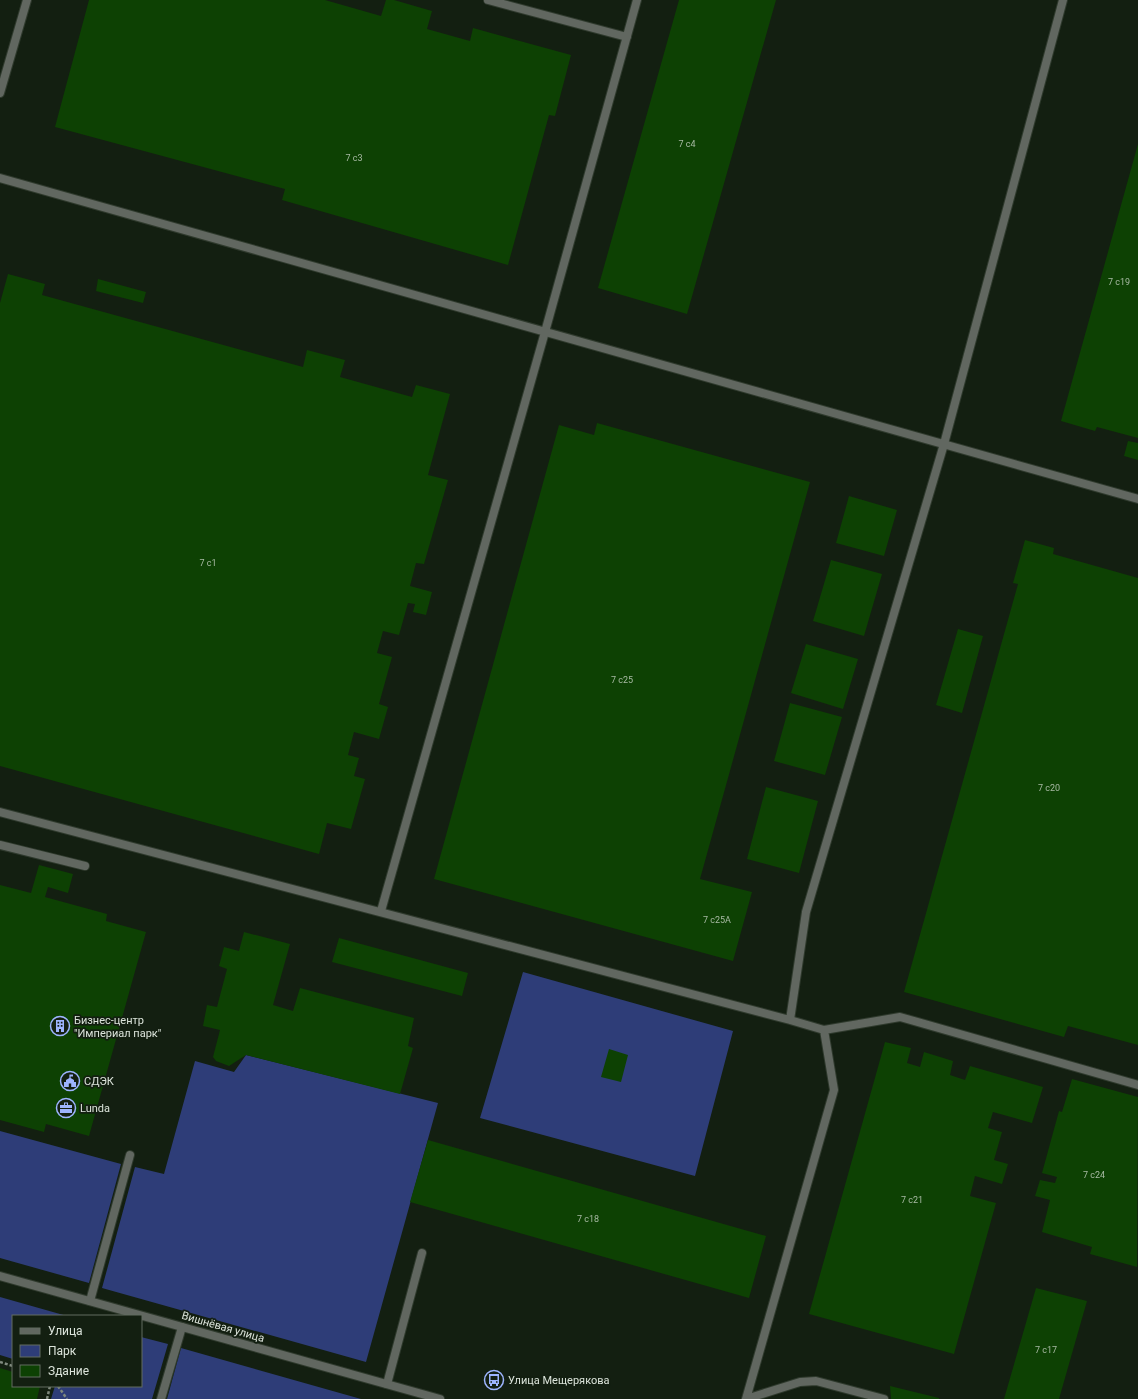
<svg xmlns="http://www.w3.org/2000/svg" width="1138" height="1399" viewBox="0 0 1138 1399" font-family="Roboto,sans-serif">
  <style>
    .green { fill: #2e3d78 }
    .building { fill: #0d4103 }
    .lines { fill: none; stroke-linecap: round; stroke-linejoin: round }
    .lane-casing { stroke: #2f3a2d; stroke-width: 10 }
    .street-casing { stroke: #2f3a2d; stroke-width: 10 }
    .path { stroke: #808a7e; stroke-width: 2.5; stroke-dasharray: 3 2; stroke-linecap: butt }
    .lane { stroke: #616760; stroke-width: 8 }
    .street { stroke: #616760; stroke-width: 8 }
    .labels { text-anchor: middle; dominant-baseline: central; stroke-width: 3.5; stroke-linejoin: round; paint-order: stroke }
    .number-label { font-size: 9px; fill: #a8baa4 }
    .poi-label { font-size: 11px; fill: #dbe3da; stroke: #131f11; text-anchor: start }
    .street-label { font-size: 11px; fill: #dbe3da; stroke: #131f11 }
  </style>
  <rect width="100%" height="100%" fill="#131f11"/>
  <path class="green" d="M523,972L733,1031L695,1176L480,1118Z
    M246,1055L438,1103L366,1362L102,1288L135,1167L164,1174L195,1061L234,1072Z
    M0,1131L121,1164L89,1283L0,1258Z
    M0,1297L67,1316H13V1359L0,1355Z
    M141,1337L168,1344L152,1399H51L55,1386H141Z
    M181,1348L361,1399H167Z"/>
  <path class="building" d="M89,0H325L381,16L386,0H394L432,11L427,29L470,41L473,28L571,55L555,116L549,115L508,265L282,200L285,189L55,127Z
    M679,0H776L687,314L598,288Z
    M1138,144V438L1097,427L1095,431L1061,421Z
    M8,274L45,284L42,295L303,367L307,350L345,360L340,377L412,397L416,385L450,394L428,475L448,480L424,564L416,563L410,586L432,592L426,615L413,612L415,604L408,603L399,635L383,631L377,653L392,657L379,704L388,707L379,739L354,732L348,755L359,758L354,776L365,779L351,829L327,823L319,854L0,766V303Z
    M98,279L146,292L143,303L96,291Z
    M597,423L810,482L700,879L752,892L733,961L434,879L559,425L594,435Z
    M1128,441L1138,443V460L1124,456Z
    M849,496L897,510L884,556L836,543Z
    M1025,540L1054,548L1053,554L1138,578V1045L1068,1026L1064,1037L904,992L1018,584L1013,583Z
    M831,560L882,574L864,636L813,621Z
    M958,629L983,636L962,713L936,705Z
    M806,644L858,659L843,709L791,693Z
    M790,703L842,717L825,775L774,761Z
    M766,787L818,801L799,873L747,859Z
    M39,865L73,874L68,893L48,887L45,897L107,914L106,921L146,932L89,1136L46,1124L44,1132L0,1120V885L31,893Z
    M244,932L290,944L273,1005L293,1011L300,988L414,1018L408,1046L413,1048L400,1094L246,1055L229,1066L216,1061L213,1057L220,1030L203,1026L207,1005L217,1007L227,969L219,966L224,947L239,951Z
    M339,938L468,973L462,996L332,962Z
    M885,1042L911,1048L907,1063L920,1067L924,1052L953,1061L950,1075L965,1080L970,1066L1043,1087L1032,1123L993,1112L988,1128L1002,1132L994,1160L1008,1164L1002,1184L975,1176L970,1196L996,1203L954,1354L809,1314Z
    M609,1049L628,1055L621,1082L601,1077Z
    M1072,1079L1138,1097L1137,1267L1090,1254L1092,1247L1042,1232L1050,1200L1035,1196L1040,1180L1055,1183L1057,1177L1042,1173L1059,1111L1062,1112Z
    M428,1140L766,1236L749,1298L410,1202Z
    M1036,1288L1087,1301L1059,1399H1004Z
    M0,1368L13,1372V1386H40L37,1399H0Z
    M890,1386L939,1398V1399H891Z"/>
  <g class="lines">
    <g class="lane-casing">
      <path id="lane" d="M488,0L627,37
        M0,93L27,0
        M0,178L1138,499
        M0,812L790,1020L806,912L944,444L1063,0
        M0,845L85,866
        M381,911L545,332L637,0
        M824,1030L900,1017L1138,1085
        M90,1301L130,1155
        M387,1384L422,1253
        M161,1399L182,1327
        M746,1399L834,1090L824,1030L790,1020
        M746,1399L800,1382L816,1381L884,1399"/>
    </g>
    <g class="street-casing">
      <path id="street" d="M0,1276L440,1399"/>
    </g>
    <path class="path" d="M0,1362L13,1366
      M58,1386L67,1399
      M47,1399L50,1386"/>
    <use href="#lane" class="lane"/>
    <use href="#street" class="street"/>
  </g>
  <defs>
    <g id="building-ring" transform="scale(1)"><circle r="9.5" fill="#131f11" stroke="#9db4fd" stroke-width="1.5"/><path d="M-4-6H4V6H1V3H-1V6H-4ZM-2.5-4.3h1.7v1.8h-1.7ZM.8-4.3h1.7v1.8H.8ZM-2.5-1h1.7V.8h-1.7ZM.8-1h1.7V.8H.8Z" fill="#9db4fd"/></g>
    <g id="civic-ring" transform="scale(1)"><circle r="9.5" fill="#131f11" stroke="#9db4fd" stroke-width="1.5"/><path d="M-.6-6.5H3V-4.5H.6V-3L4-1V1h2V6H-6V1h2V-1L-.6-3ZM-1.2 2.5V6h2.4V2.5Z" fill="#9db4fd"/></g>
    <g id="office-ring" transform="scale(1)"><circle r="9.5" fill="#131f11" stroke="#9db4fd" stroke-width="1.5"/><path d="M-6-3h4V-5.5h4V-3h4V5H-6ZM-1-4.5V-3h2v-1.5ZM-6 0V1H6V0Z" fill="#9db4fd"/></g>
    <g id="bus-ring" transform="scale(1)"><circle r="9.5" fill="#131f11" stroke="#9db4fd" stroke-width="1.5"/><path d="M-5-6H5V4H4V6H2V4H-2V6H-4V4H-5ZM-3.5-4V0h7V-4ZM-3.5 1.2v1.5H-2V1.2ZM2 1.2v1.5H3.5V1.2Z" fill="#9db4fd"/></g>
  </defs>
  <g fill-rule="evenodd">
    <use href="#building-ring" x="60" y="1026"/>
    <use href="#civic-ring" x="70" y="1081"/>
    <use href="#office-ring" x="66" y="1108"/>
    <use href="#bus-ring" x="494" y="1380"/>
  </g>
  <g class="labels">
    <g class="number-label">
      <text x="687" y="144">7 с4</text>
      <text x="354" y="158">7 с3</text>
      <text x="1119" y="282">7 с19</text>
      <text x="208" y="563">7 с1</text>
      <text x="622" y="680">7 с25</text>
      <text x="1049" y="788">7 с20</text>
      <text x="717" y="920">7 с25А</text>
      <text x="1094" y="1175">7 с24</text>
      <text x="912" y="1200">7 с21</text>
      <text x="588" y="1219">7 с18</text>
      <text x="1046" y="1350">7 c17</text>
    </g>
    <g class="poi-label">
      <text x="74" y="1020">Бизнес-центр<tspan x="74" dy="13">"Империал парк"</tspan></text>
      <text x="84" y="1081">СДЭК</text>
      <text x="80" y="1108">Lunda</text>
      <text x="508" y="1380">Улица Мещерякова</text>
    </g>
    <g class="street-label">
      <text transform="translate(223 1327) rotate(16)">Вишнёвая улица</text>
    </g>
  </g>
  <rect x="12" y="1315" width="130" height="72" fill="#131f11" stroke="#636d61"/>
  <rect x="20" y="1328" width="20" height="6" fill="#616760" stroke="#636d61"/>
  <text x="48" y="1335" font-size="12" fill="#dbe3da">Улица</text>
  <rect x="20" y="1345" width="20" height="12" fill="#2e3d78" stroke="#636d61"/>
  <text x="48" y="1355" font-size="12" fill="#dbe3da">Парк</text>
  <rect x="20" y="1365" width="20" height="12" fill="#0d4103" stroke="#636d61"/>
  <text x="48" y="1375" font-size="12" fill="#dbe3da">Здание</text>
</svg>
